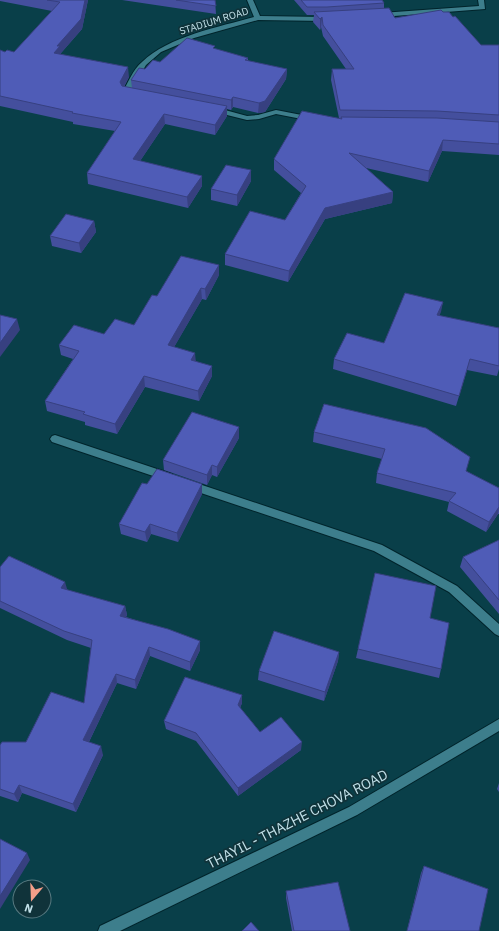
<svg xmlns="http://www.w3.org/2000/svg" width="499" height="931" viewBox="0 0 499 931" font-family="'IBM Plex Sans',sans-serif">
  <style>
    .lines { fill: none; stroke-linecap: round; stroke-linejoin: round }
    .minor-casing { stroke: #01242b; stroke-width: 2 }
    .minor { fill: #3d7e8c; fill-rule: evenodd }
    .wall { fill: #444f9d }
    .shaded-wall { fill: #374080 }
    .building { fill: #4f5cb7; stroke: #374080 }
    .labels { text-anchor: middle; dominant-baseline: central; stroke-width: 3.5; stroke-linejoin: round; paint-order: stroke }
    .far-street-label { font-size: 10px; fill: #c2e1e9; stroke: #10333a }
    .near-street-label { font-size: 14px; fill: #c2e1e9; stroke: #10333a }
  </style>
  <rect width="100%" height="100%" fill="#093f49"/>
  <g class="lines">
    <g class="minor-casing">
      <path id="minor" d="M247,0H253L260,16L325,17L328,19L325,21L258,20L194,38L161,52L146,65L130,92H135V96L123,95L122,93C128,83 133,69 142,62C169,36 219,27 254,17Z
        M478,0H484L485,9L381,17L378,15L381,13L479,6Z
        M211,107H214L247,116L258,115L276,110L312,117L316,119L312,121L276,114L259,119L247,120L211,111Z
        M55,435L172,474L173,477L172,480L168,481L52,442L50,439L52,436Z
        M190,481L382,545L457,586L499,624V636L495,634L449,592L374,551L186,488L185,485L186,482Z
        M499,719V731L357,815L120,931H98L100,926L349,807Z"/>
    </g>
    <use href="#minor" class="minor"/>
  </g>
  <path class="wall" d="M0,0H88L82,29L61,53V54L129,77L124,87L132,88L131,80L145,69L160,62L215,49L248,58V61L287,69L286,79L265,112L258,113L233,107L231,110L227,109V116L215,135L165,124L140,161L202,176V186L188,208L88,184L87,173L115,131L73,124V122L0,106V50L5,52H14L52,11L0,1Z
    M122,0H215L216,14Z
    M294,0H382L384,3V8L395,18L443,12L453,17L481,45H499V155L442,151L428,182L366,168L393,192L392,203L325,219L288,282L225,265V254L285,220L301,193L274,170V159L339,118L331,80L332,69H346L323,36L321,27L320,30L313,22L314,15H307Z
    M251,170V181L237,206L211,200V189Z
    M94,221L96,232L81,253L52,246L50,236Z
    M219,275L206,300L202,299L174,347L196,361L212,376L199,401L145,387L117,434L85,425V422L47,411L45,401L73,359L61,355L59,345L104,334L134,325L157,296Z
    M443,302L439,316L499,328V369L497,376L467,370L456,406L333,369L334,359L384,343Z
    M324,404L466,472L499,488V514H498L486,532L447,511L449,502L376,483L377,473L382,459L313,442L314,432Z
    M239,438L217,477L212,475L207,485L164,470L163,460Z
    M147,484L202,494L178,542L151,534L147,542L121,534L119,524Z
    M499,540V614L460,567L463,557Z
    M0,567L67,590L125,606L127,615L126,617L200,641V650L190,671L150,656L136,689L117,683L89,742L103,755L76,812L22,793L18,802L0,796V745L26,742L84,703L91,648L67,640L0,608Z
    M430,618L441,669L439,678L356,658L358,649Z
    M339,652L338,661L324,701L258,680L259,671Z
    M242,695V703L240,708L260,732L301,750L238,796L196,741L166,729L164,721Z
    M499,783V792L497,789Z
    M424,866L479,931H407L421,873Z
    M286,891L350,931H292L286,898Z"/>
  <path class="shaded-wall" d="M85,0H88L82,29L61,53V56L54,53L57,46Z
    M322,17L321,27L320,30V19Z
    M128,67L129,77L121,92L120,82Z
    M287,69L286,79L265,112L258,113L259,103Z
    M233,97V107L231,110V100Z
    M227,106V116L215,135V125Z
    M164,114L165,124L134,170L133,159Z
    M443,140L442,151L428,182L429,171Z
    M251,170V181L237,206V195Z
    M202,176V186L188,208L187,197Z
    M393,192L392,203L325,219L288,282L289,271L325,208Z
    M94,221L96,232L81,253L79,243Z
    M219,265V275L206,300L205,289Z
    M201,288L202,299L169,356L168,345Z
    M443,302L441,312L435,326L437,315Z
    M17,319L20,330L0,357V343Z
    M195,353L196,363L191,360Z
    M212,366V376L199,401L198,391Z
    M144,376L145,387L117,434L115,424Z
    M239,427V438L217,477V467Z
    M212,465V475L207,485V475Z
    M202,484V494L178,542L177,533Z
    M499,507L498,514L486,532L489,522Z
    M150,524L151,534L147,542L145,532Z
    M65,582L68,592L61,588Z
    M125,606L127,615L122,625L120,616Z
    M200,641V650L190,671V662Z
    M149,647L150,656L136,689L135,680Z
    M339,652L338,661L324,701L325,692Z
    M116,674L117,683L86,748L83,740Z
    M242,695V703L238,713V705Z
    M302,742L301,750L238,796V788Z
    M101,746L103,755L76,812L73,804Z
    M19,785L22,793L18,802L14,794Z
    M27,853L30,860L0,909V896Z"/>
  <path class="building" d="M47,0H85L81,19L57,46H60L54,53L128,67L120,82L122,86L227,106L215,125L164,114L133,159L202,176L187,197L87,173L121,122L72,113L73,112L0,96V50L5,52L7,50L14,52L60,2Z
    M176,0H215L216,6Z
    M301,0H382L384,3L327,7H307Z
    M389,8L395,18L441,10L443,12H449L453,17L455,16L481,45H499V115L437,111L340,110L332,69H354L323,25L322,17L320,19L314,12Z
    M187,38L215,46L213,48L248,58L245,60L287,69L265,101L259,103L233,97L231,100L131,80L139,68L145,69L153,60L160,62Z
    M302,111L342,119L341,117L437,118L499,122V144L443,140L429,171L349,153L393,192L325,208L289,271L225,254L250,211L285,220L306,186L274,159Z
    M226,165L251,170L237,195L211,189Z
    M66,214L94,221L79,243L50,236Z
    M181,256L219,265L205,289L201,288L168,345L195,353L191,360L212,366L198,391L144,376L115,424L83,414L85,412L45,401L79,351L59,345L74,325L104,334L115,319L134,325L152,295L157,296Z
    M405,293L443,302L437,315L499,328V366L470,359L459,396L334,359L347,333L384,343Z
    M0,315L17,319L0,343Z
    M324,404L426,428L470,457L466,471L499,488V507L489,522L449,501L456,493L377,473L385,449L314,432Z
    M192,412L239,427L217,467L212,465L207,475L163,460Z
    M157,469L202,484L177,533L150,524L145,532L119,524L142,483L147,484Z
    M499,540V600L463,557Z
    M9,556L65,582L61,588L125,606L120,616L168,629L200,641L190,662L149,647L135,680L116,674L83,740L101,746L73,804L19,785L14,794L0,789V745L2,742H26L51,692L84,703L92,640L64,631L0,601V567Z
    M375,573L436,586L430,618L449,623L441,669L358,649Z
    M274,631L339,652L325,692L259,671Z
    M185,677L242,695L238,705L260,732L281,717L302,742L238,788L196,733L164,721Z
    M0,839L27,853L0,896Z
    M424,866L488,889L479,931H407Z
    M338,882L350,931H294L286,891Z
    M251,922L259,931H242Z"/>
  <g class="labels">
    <g class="far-street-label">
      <text transform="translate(214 21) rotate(-17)">STADIUM ROAD</text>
    </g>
    <g class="near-street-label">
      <text transform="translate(297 819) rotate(-27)">THAYIL - THAZHE CHOVA ROAD</text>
    </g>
  </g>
  <g transform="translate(32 899) rotate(199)"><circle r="19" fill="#10333a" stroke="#577980"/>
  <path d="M0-3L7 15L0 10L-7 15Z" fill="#f49e89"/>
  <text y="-6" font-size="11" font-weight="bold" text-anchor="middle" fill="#c2e1e9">N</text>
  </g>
</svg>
